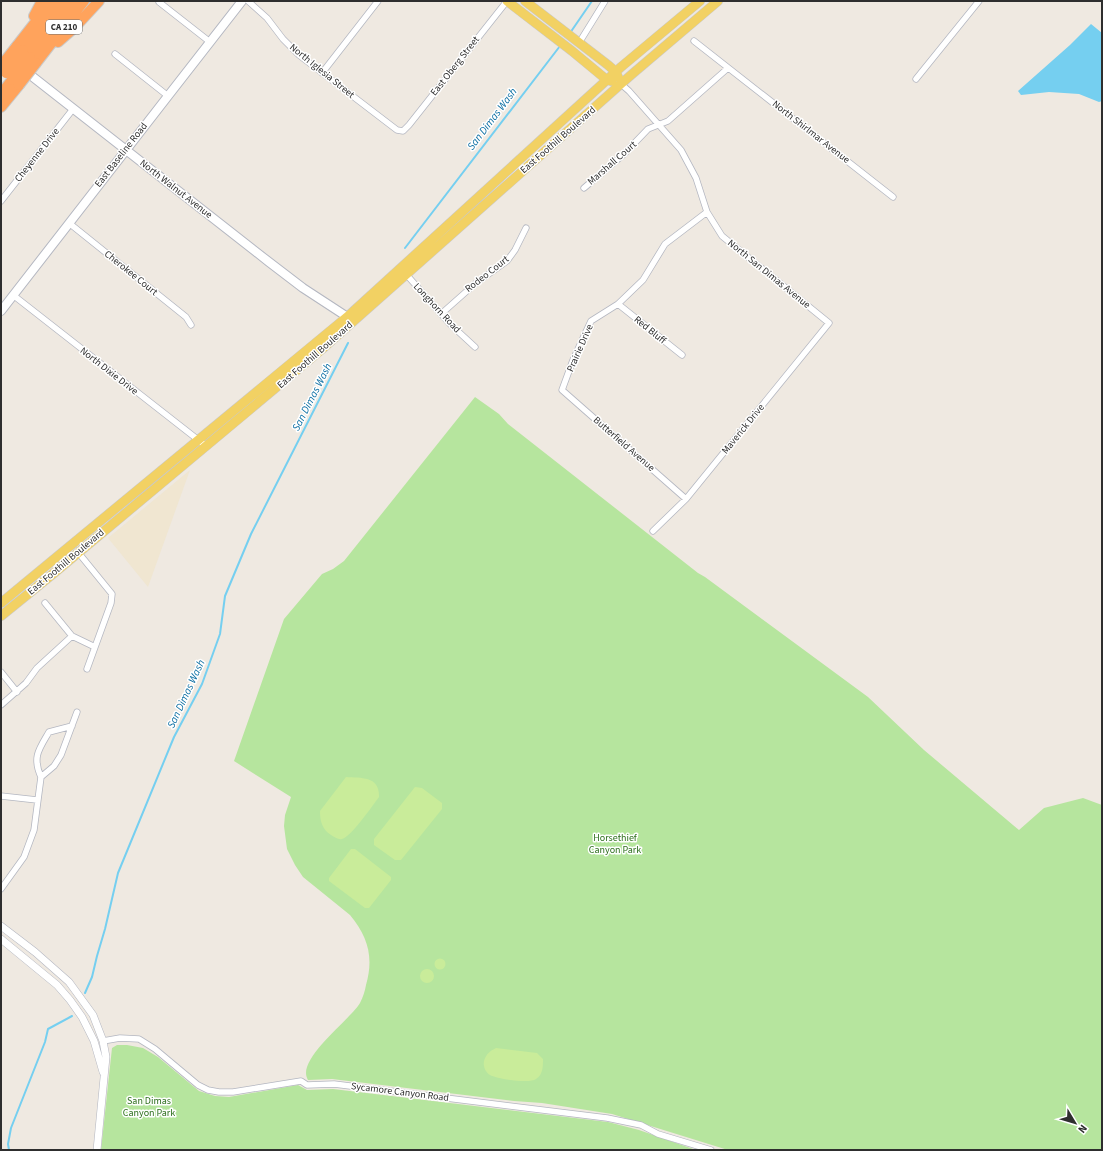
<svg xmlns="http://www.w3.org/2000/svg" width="1103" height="1151" viewBox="0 0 1103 1151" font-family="'Source Sans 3',sans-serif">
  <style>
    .education { fill: #f0e6d1 }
    .green { fill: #b6e59e }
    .pitch { fill: #c9ec9a }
    .water { fill: #75cff0 }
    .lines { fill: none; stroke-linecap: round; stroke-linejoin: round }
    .stream { stroke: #75cff0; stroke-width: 2 }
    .minor-casing { stroke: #b4b7c1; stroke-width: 7 }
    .tertiary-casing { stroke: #b4b7c1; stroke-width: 8 }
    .secondary-casing { stroke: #b4b7c1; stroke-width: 10 }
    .primary-casing { stroke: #c9c9c9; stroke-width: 10 }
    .motorway-casing { stroke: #c9c9c9; stroke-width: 12 }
    .minor { stroke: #fff; stroke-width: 5.5 }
    .tertiary { stroke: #fff; stroke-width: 7 }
    .secondary { stroke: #fff; stroke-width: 8 }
    .primary { stroke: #f2d163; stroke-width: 9 }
    .motorway { stroke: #ffa35c; stroke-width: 10 }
    .motorway-bridge-casing { stroke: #c9c9c9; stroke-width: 12; stroke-linecap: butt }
    .motorway-bridge { stroke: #ffa35c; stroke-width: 10 }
    .labels { text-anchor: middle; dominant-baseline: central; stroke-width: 3; stroke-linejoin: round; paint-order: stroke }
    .shield { fill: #fff; stroke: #6d6d6d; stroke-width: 1 }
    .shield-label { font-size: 9px; font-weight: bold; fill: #2e2e2e }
    .street-label { font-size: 10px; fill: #2e2e2e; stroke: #fff }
    .park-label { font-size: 10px; fill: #2c6e1b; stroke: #fff }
    .water-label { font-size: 11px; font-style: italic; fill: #0d6fa3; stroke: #fff }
  </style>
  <rect width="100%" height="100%" fill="#efe9e1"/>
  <path class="education" d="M190,470L148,587L108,538Z"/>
  <path class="green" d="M475,397L499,414L508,424L698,573L705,577L868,697L924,750L1019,830L1044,808L1083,798L1102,805V1150H728L612,1114L542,1103L514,1101L332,1079L308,1080C295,1060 350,1020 360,1003C363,997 365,991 366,985C374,957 368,937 350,915L303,877L295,865L287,849L284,826L285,815L291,797L234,761L284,619L322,574L333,569L344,561Z
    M117,1045H127L143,1048L158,1057L199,1091L215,1096L229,1097L298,1085L307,1090L333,1089L608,1122L639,1130L696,1150H101L112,1048Z"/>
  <path class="pitch" d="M346,777C361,778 380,776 379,797C372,806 352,836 342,839C338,840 335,837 331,835C322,829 320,821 320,811Z
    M415,787L422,788L442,803V809L401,860H395L374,845V839Z
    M351,849H355L391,877V880L369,908H365L329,881V878Z
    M434.5 964a5.5 5.5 0 1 1 11 0a5.5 5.5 0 1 1-11 0Z
    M420 976a7 7 0 1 1 14 0a7 7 0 1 1-14 0Z
    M496,1048L537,1053L543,1059C543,1066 543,1075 536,1079C530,1084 497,1079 490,1075C485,1072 483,1066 484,1061C486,1054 490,1051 496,1048Z"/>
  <path class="water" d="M1091,24L1102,33V101L1099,102L1079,94L1049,92L1021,95L1018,91L1070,45Z"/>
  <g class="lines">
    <path class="stream" d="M570,33L592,1
      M405,248L560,46
      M85,993L92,977L97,956L105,929L118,873L174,737L202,684L220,634L225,596L251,534L348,343
      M9,1150L8,1144L11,1128L45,1042L48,1029L72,1016"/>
    <g class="minor-casing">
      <path id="minor" d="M248,1L267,18L283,39L299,55L397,130L403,131L409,125L507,1
        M159,2L210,42
        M694,41L893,197
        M579,43L605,1
        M115,54L168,96
        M322,73L378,1
        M916,79L979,1
        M621,84L629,91L681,150L696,178L707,212L722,236L829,323L686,499L653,531
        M584,188L624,154L648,129L668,121L728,68
        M1,201L73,109
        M69,223L186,317L191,325
        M405,273L450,324L475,347
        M13,295L206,446
        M618,304L682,355
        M441,314L476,283L507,261L515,250L526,228
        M686,499L562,390L573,360L591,321L618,304L643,280L665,244L707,212
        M77,551L112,594L111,603L87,669
        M45,603L72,636L95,647
        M1,672L17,692
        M1,705L26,683L37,668L72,636
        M41,777C32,757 39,749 49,732L72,726
        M1,796L37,800
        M1,889L24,857L34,830L41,777L54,766L61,755L77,712
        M103,1041L120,1038L139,1039L155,1049L198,1085L208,1090L219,1092H233L301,1081L307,1085L334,1084L607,1118L641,1125L658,1134L711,1150"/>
    </g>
    <g class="tertiary-casing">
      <path id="tertiary" d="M1,926L35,952L69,982L93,1015L103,1041L106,1057L97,1150
        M1,939L57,985L70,1000L82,1017L94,1041L103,1072"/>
    </g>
    <g class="secondary-casing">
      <path id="secondary" d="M24,70L269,262L303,288L352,320
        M1,311L168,96L242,1"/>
    </g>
    <g class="primary-casing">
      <path id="primary" d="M507,1L572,51L607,80L612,81
        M525,1L608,65L616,72L618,77
        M1,603L347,317L621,67L700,1
        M1,616L54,573L321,350L631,75L718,1"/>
    </g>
    <g class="motorway-casing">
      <path id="motorway" d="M34,16L42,1
        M58,42L74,28L99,1
        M16,47L52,1
        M23,50L61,1
        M30,57L68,6L81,1
        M36,63L84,1
        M1,94L12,80
        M1,107L19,85"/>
    </g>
    <use href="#minor" class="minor"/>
    <use href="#tertiary" class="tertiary"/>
    <use href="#secondary" class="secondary"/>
    <use href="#primary" class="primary"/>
    <use href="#motorway" class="motorway"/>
    <g class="motorway-bridge-casing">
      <path id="motorway-bridge" d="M1,66L16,47
        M6,73L23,50
        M12,80L30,57
        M19,85L36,63"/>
    </g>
    <use href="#motorway-bridge" class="motorway-bridge"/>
  </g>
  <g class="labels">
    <rect class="shield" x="46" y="20" width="36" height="14" rx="3"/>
    <g class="shield-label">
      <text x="64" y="27">CA 210</text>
    </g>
    <g class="street-label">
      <text transform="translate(455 66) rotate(-52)">East Oberg Street</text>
      <text transform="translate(322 71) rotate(39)">North Iglesia Street</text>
      <text transform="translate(811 132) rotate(38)">North Shirlmar Avenue</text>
      <text transform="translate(558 140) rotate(-41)">East Foothill Boulevard</text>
      <text transform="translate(37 155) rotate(-52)">Cheyenne Drive</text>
      <text transform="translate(121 155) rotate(-52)">East Baseline Road</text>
      <text transform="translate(612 163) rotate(-41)">Marshall Court</text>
      <text transform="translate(176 189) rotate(38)">North Walnut Avenue</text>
      <text transform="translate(131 273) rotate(39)">Cherokee Court</text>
      <text transform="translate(487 274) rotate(-38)">Rodeo Court</text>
      <text transform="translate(769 274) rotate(39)">North San Dimas Avenue</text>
      <text transform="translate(437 308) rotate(47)">Longhorn Road</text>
      <text transform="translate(650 330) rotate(39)">Red Bluff</text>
      <text transform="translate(580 348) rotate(-66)">Prairie Drive</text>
      <text transform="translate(315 355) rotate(-41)">East Foothill Boulevard</text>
      <text transform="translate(109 371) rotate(38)">North Dixie Drive</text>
      <text transform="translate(743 429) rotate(-51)">Maverick Drive</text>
      <text transform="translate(624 444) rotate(41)">Butterfield Avenue</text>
      <text transform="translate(66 562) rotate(-40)">East Foothill Boulevard</text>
      <text transform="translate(400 1092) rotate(7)">Sycamore Canyon Road</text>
    </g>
    <g class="park-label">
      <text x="615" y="838">Horsethief<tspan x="615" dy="12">Canyon Park</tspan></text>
      <text x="149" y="1101">San Dimas<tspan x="149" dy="12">Canyon Park</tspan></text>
    </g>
    <g class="water-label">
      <text transform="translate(492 119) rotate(-53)">San Dimas Wash</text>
      <text transform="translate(312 397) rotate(-63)">San Dimas Wash</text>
      <text transform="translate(186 694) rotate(-65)">San Dimas Wash</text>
    </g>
  </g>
  <rect width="1103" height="1151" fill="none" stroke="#2e2e2e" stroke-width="4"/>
  <g transform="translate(1075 1123) rotate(128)" stroke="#ffffff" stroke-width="3" paint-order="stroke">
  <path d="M0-3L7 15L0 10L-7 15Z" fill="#2e2e2e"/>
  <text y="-6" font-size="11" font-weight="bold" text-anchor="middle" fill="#2e2e2e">N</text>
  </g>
</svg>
